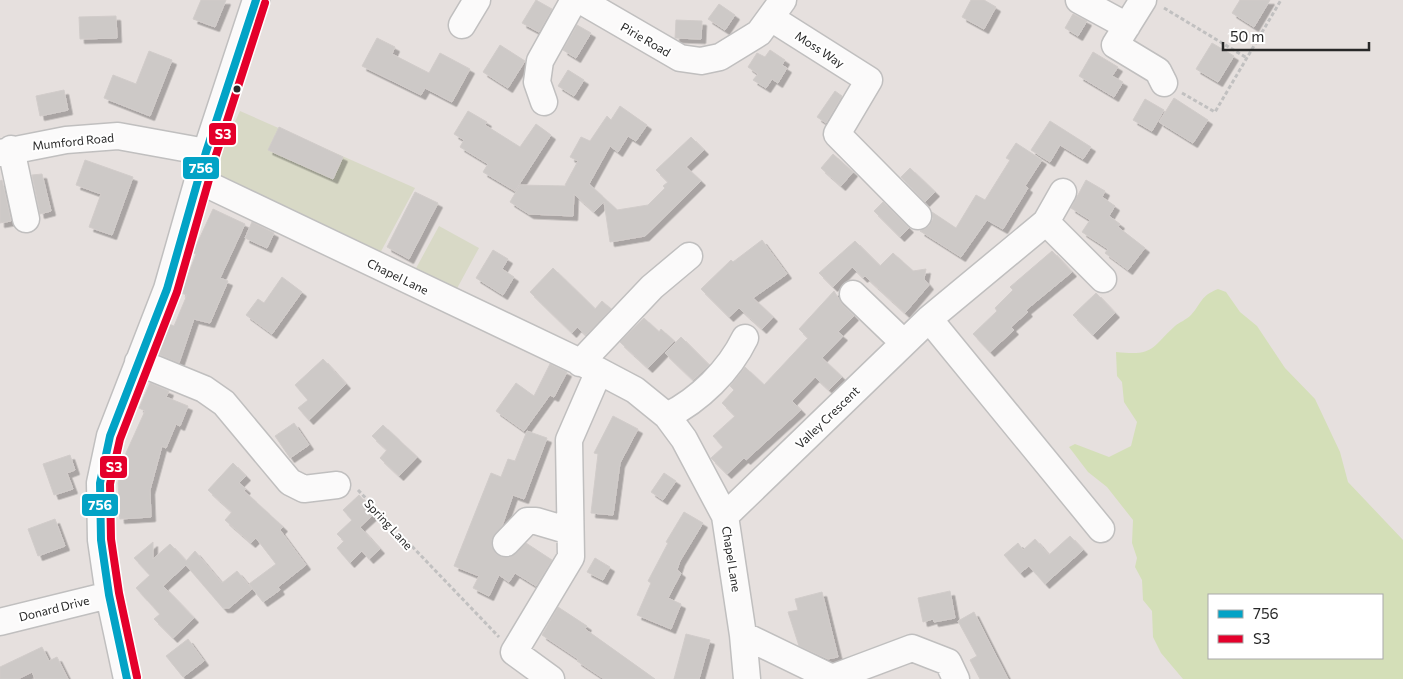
<svg xmlns="http://www.w3.org/2000/svg" width="1403" height="679" viewBox="0 0 1403 679" font-family="Commissioner,sans-serif">
  <style>
    .green { fill: #d4dfb8; fill-rule: evenodd }
    .cemetery { fill: #d8d9c6 }
    .building { fill: #cdc9c7; stroke: #d1ccca; filter: url(#shadow) }
    .lines { fill: none; stroke-linecap: round; stroke-linejoin: round }
    .minor-casing { stroke: #c0bfbf; stroke-width: 29 }
    .path { stroke: #c1c0c0; stroke-width: 3; stroke-dasharray: 4 2.5; stroke-linecap: butt }
    .minor { stroke: #fbfafa; stroke-width: 26 }
    .bus-1-casing { stroke: #fff; stroke-width: 11 }
    .bus-2-casing { stroke: #fff; stroke-width: 11 }
    .bus-1 { stroke: #02a3c6; stroke-width: 8 }
    .bus-2 { stroke: #e4002b; stroke-width: 8 }
    .bus-dot { fill: #282828; stroke: #fff; stroke-width: 2 }
    .labels { text-anchor: middle; dominant-baseline: central; stroke-width: 4; stroke-linejoin: round; paint-order: stroke }
    .street-label { font-size: 12px; fill: #282828; stroke: #fff }
    .line-badge { stroke: #fff; stroke-width: 2 }
    .badge-label { font-size: 14px; text-anchor: middle; font-weight: bold; fill: #fff }
  </style>
  <defs>
    <filter id="shadow"><feDropShadow dx="4.5" dy="4.5" stdDeviation="0" flood-color="#0004"/></filter>
  </defs>
  <rect width="100%" height="100%" fill="#e6e0de"/>
  <path class="green" d="M1218,289L1226,292L1240,312L1257,326L1285,368L1315,399L1340,452L1348,482L1403,540V679H1183L1161,653L1153,637L1152,611L1143,600L1142,580L1135,567L1137,558L1132,543L1133,520L1107,487L1088,472L1069,447L1075,444L1109,457L1131,446L1137,422L1124,402L1122,382L1117,376L1116,352C1154,356 1150,349 1175,326C1180,322 1186,320 1191,315C1202,303 1200,296 1218,289ZM1209,595H1382V658H1209Z"/>
  <path class="cemetery" d="M240,111L415,188L378,257L207,181Z
    M439,226L479,248L454,294L414,272Z"/>
  <path class="building" d="M201,0H226L215,27L193,19Z
    M536,0L552,9L539,32L522,23Z
    M971,0H984L996,7L984,29L962,17Z
    M1240,0H1270L1254,27L1232,13Z
    M719,4L735,15L725,30L708,19Z
    M1073,14L1087,21L1078,36L1065,28Z
    M116,16L117,38L80,39L79,17Z
    M676,20L702,21L701,39L675,38Z
    M577,25L591,33L576,58L563,50Z
    M377,38L395,47L392,54L429,73L440,53L470,69L452,102L425,88L421,95L362,66Z
    M1212,43L1234,56L1218,82L1196,69Z
    M500,45L525,61L508,88L483,72Z
    M770,50L785,60L782,65L787,68L778,83L772,79L766,88L753,80L758,74L748,67L757,53L765,57Z
    M149,51L172,60L150,116L104,98L113,75L136,84Z
    M1093,52L1118,67L1112,76L1123,82L1114,97L1079,76Z
    M568,70L584,80L574,96L558,86Z
    M64,90L68,110L40,116L36,96Z
    M835,91L842,96L826,123L817,117Z
    M1174,98L1208,120L1193,143L1159,122Z
    M1145,99L1164,110L1152,131L1133,120Z
    M620,106L647,125L636,141L628,136L618,152L610,146L589,184L617,210L648,205L665,188L663,186L668,182L656,170L691,137L704,150L686,167L701,181L645,236L610,242L604,202L594,212L574,194L573,216L529,214L510,202L520,185L566,186L565,185L578,161L570,157L581,137L590,141L607,116L611,120Z
    M468,111L487,122L485,125L520,147L536,124L551,135L515,191L483,172L488,164L460,147L464,140L454,134Z
    M1050,121L1091,147L1083,159L1060,145L1050,162L1031,150Z
    M279,127L343,157L333,179L268,150Z
    M1016,143L1042,160L1025,186L1028,188L1003,229L987,220L961,257L920,231L929,226L933,219L932,212L956,228L976,195L985,200L1010,160L1006,158Z
    M833,154L853,172L841,186L821,168Z
    M85,160L133,177L112,235L89,227L101,194L76,185Z
    M910,168L935,192L925,202L901,177Z
    M42,174L51,211L40,214L32,175Z
    M2,180L11,221L0,223V181Z
    M1086,180L1105,191L1102,197L1115,206L1109,216L1120,224L1118,227L1145,248L1128,270L1105,253L1108,249L1082,232L1090,220L1071,208Z
    M415,192L438,203L409,259L387,247Z
    M883,202L909,228L900,237L874,211Z
    M213,209L245,224L220,278L228,281L210,323L194,319L179,363L158,354L169,324L174,326L187,295L181,293L196,254L193,253L194,250Z
    M252,222L274,233L267,248L245,238Z
    M762,240L787,274L753,298L773,317L762,329L739,308L729,317L701,289L731,260L733,262Z
    M855,241L880,266L893,253L913,271L926,269L924,279L929,285L905,313L865,276L863,278L852,267L833,287L819,273Z
    M493,250L508,259L502,269L514,277L503,295L476,278Z
    M1052,251L1072,272L1026,310L1028,312L1011,327L1014,330L990,352L973,334L997,311L995,308L1013,290L1010,287Z
    M553,268L595,309L602,301L611,309L586,335L577,327L572,333L530,292Z
    M282,277L302,292L272,334L246,315L258,299L264,303Z
    M834,291L842,304L854,316L838,332L843,336L822,358L842,377L829,390L815,377L792,401L801,410L746,460L744,458L727,474L711,458L723,447L713,436L735,416L722,403L734,390L730,386L745,367L764,385L808,338L799,329Z
    M1096,293L1115,313L1093,335L1073,315Z
    M644,318L659,332L661,329L674,341L648,368L620,342Z
    M681,337L709,365L693,380L665,353Z
    M323,359L346,384L309,420L298,408L308,400L295,385Z
    M550,364L567,372L554,397L550,395L524,431L496,411L516,383L534,396Z
    M150,383L169,391L166,397L188,406L180,426L176,424L166,448L162,446L150,490L151,517L120,519L118,483L126,453L145,411L139,408Z
    M613,416L638,429L620,463L613,515L591,513L598,454L594,453Z
    M294,423L309,445L290,458L275,436Z
    M383,425L417,457L399,476L380,458L387,450L372,436Z
    M527,431L547,438L524,499L513,495L502,526L492,539V547L496,554L502,557H510L526,543L552,560L536,586L515,573L509,582L499,575L489,596L473,588L479,576L454,566L491,473L501,477L508,459L515,461Z
    M70,455L75,470L67,473L73,489L54,495L43,464Z
    M233,463L246,476L239,483L246,489L244,491L283,527L280,530L306,565L278,587L280,590L263,602L249,584L276,564L256,538L251,543L225,520L232,512L208,490Z
    M664,473L676,481L663,500L651,492Z
    M359,495L375,513L360,527L380,549L369,559L362,551L350,563L337,548L344,541L337,534L352,520L343,510Z
    M684,512L703,523L680,561L677,570L681,573L668,598L681,604L671,629L637,615L651,583L648,581L668,543L666,542Z
    M55,519L65,546L38,556L28,529Z
    M1070,536L1083,550L1045,584L1029,566L1020,573L1004,555L1018,543L1023,550L1035,539L1049,555Z
    M153,542V559L170,544L186,561L195,551L222,583L237,571L252,589L229,608H223L186,565L163,586L194,618L173,638L154,619L160,614L136,588L150,575L134,558Z
    M595,558L610,567L603,580L587,572Z
    M950,591L955,618L934,622L933,619L923,622L918,598Z
    M822,592L838,657L828,659L799,646L788,612L798,610L795,599Z
    M558,607L587,626L585,629L655,679H604L577,661L578,659L542,635Z
    M974,612L985,634L1008,679H980L970,660L977,656L958,621Z
    M686,634L710,640L699,679H674Z
    M188,639L204,661L183,677L166,656Z
    M42,647L49,661L57,657L68,679H35L32,672L18,679H0V667Z"/>
  <g class="lines">
    <g class="minor-casing">
      <path id="minor" d="M580,0L680,58L701,61L720,57L759,33L783,0
        M1079,0L1127,26
        M1143,0L1115,45L1158,71L1164,83
        M771,18L869,80L837,134L918,216
        M462,25L477,0
        M544,102L537,82L540,61L574,0
        M11,149L26,219
        M0,153L66,140L118,136L206,152
        M198,180L599,371L635,390L667,416L684,439L725,516L743,635L747,679
        M1046,222L1103,279
        M853,294L904,343
        M929,319L1101,529
        M138,362L204,389L224,403L290,482L304,489L337,485
        M580,363L652,287L689,256
        M667,416C699,400 729,371 745,338
        M725,516L929,319L1046,222L1063,192
        M506,543L527,521H536L570,531
        M0,622L109,595
        M743,635L832,678L912,648L948,662L956,679
        M127,679L109,595L101,540L100,483L110,436L167,289L206,152L256,0
        M551,679L514,652L571,557L569,440L599,371"/>
    </g>
    <path class="path" d="M1164,8L1247,58
      M1182,93L1215,112L1281,0
      M358,490L499,637"/>
    <use href="#minor" class="minor"/>
    <g class="bus-1-casing">
      <path id="bus-1" d="M127,679L109,595L101,540L100,483L110,436L167,289L206,152L256,0"/>
    </g>
    <g class="bus-2-casing">
      <path id="bus-2" d="M137,677L119,593L111,539L110,484L120,439L177,292L216,155L265,3"/>
    </g>
    <use href="#bus-1" class="bus-1"/>
    <use href="#bus-2" class="bus-2"/>
  </g>
  <circle class="bus-dot" cx="237" cy="89" r="4.5"/>
  <g class="labels">
    <g class="street-label">
      <text transform="translate(646 39) rotate(30)">Pirie Road</text>
      <text transform="translate(820 49) rotate(33)">Moss Way</text>
      <text transform="translate(73 141) rotate(-6)">Mumford Road</text>
      <text transform="translate(398 276) rotate(26)">Chapel Lane</text>
      <text transform="translate(827 417) rotate(-44)">Valley Crescent</text>
      <text transform="translate(389 524) rotate(47)">Spring Lane</text>
      <text transform="translate(732 559) rotate(81)">Chapel Lane</text>
      <text transform="translate(54 608) rotate(-14)">Donard Drive</text>
    </g>
  </g>
  <g class="line-badge">
    <rect x="208" y="122" width="29" height="24" rx="5" fill="#e4002b"/>
    <rect x="182" y="156" width="38" height="24" rx="5" fill="#02a3c6"/>
    <rect x="99" y="455" width="29" height="24" rx="5" fill="#e4002b"/>
    <rect x="81" y="493" width="38" height="24" rx="5" fill="#02a3c6"/>
  </g>
  <g class="badge-label">
    <text x="223" y="139">S3</text>
    <text x="201" y="173">756</text>
    <text x="114" y="472">S3</text>
    <text x="100" y="510">756</text>
  </g>
  <rect x="1208" y="594" width="175" height="65" fill="#ffffff" stroke="#a9a9a9"/>
  <rect x="1218" y="610" width="25" height="8" fill="#02a3c6" stroke="#a9a9a9"/>
  <text x="1253" y="619" font-size="15" fill="#282828">756</text>
  <rect x="1218" y="635" width="25" height="8" fill="#e4002b" stroke="#a9a9a9"/>
  <text x="1253" y="644" font-size="15" fill="#282828">S3</text>
  <path d="M1223 42v8h146v-8" fill="none" stroke="#282828" stroke-width="2.5"/>
  <text x="1230" y="42" font-size="15" fill="#282828" stroke="#ffffff" stroke-width="4" paint-order="stroke">50 m</text>
</svg>
